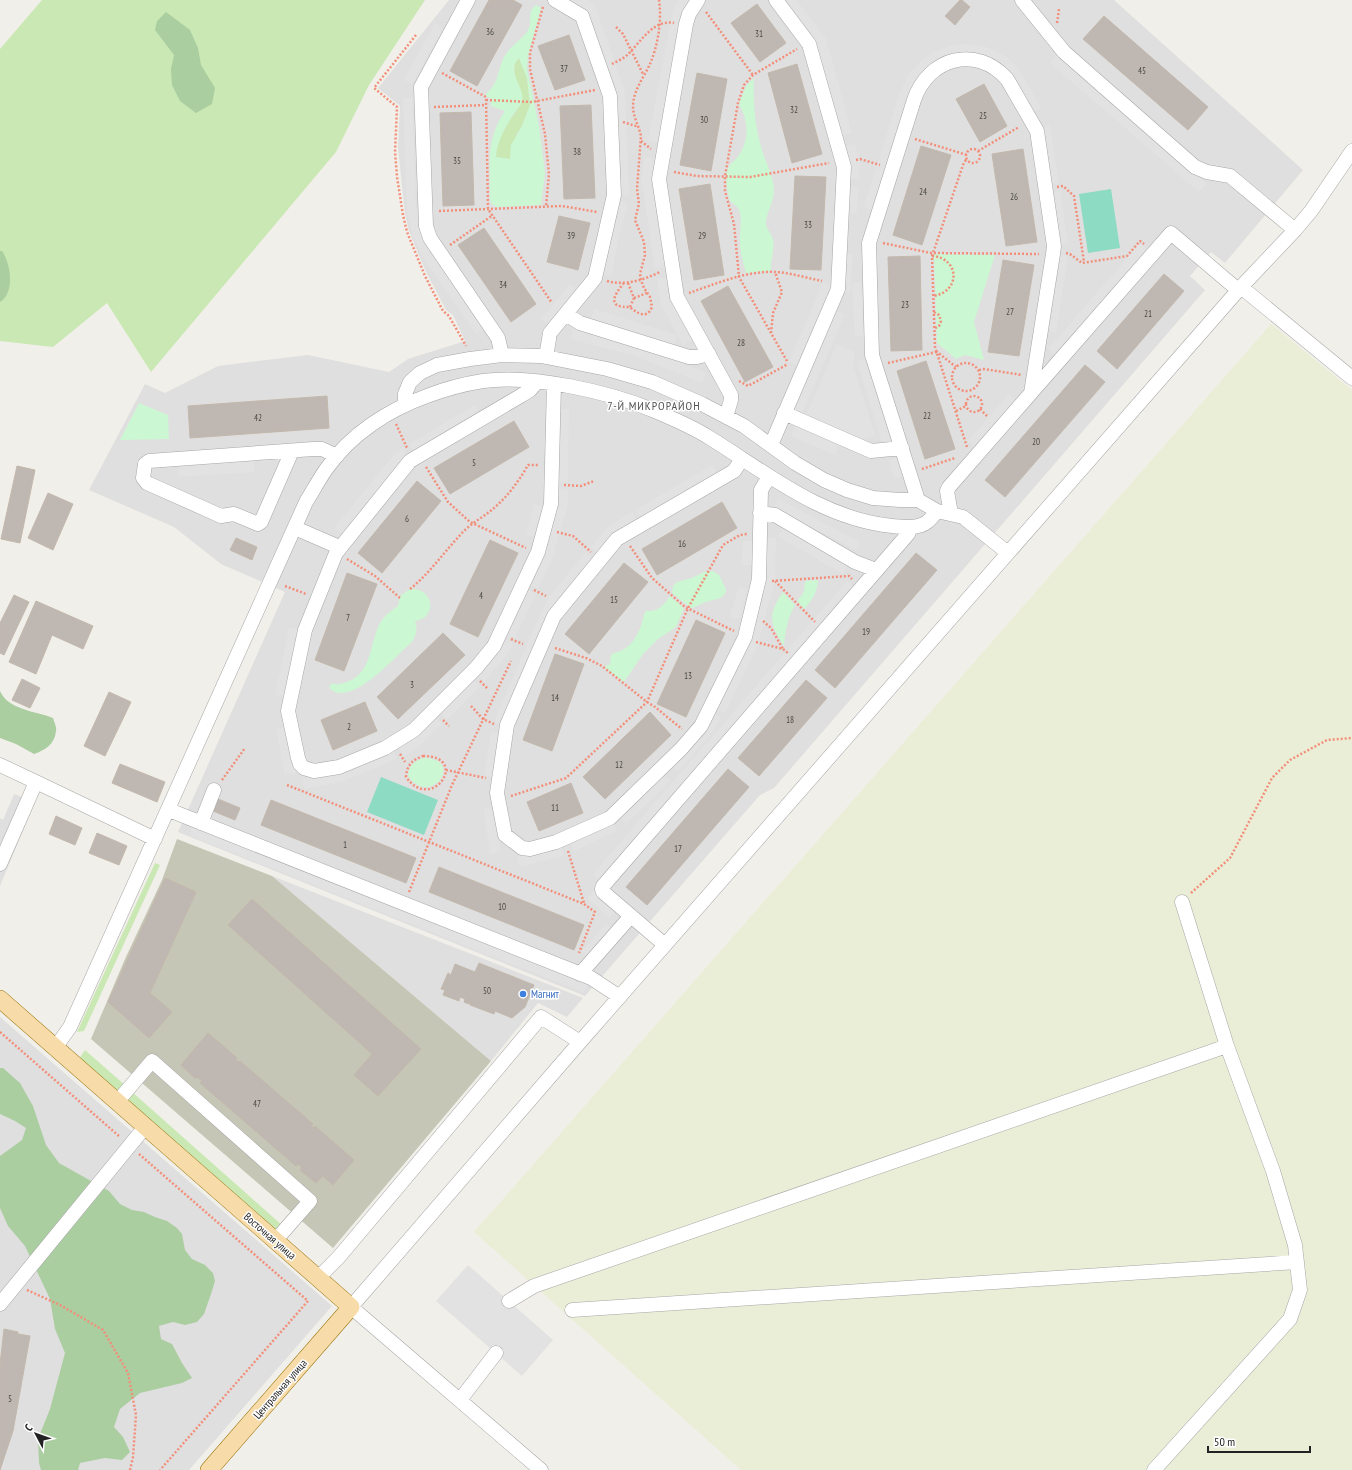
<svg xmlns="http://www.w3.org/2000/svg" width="1352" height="1470" viewBox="0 0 1352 1470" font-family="'PT Sans Narrow',sans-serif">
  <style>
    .residential { fill: #e0dfdf }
    .construction { fill: #c5c6b5 }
    .farmland { fill: #ebeed6 }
    .grass { fill: #c9e8b3 }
    .forest { fill: #abcea1 }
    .park { fill: #cbf7d2; fill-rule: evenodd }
    .pitch { fill: #8ddbc3 }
    .parking { fill: #e2e2e2 }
    .building { fill: #bfb8b2; stroke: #c3b8ac }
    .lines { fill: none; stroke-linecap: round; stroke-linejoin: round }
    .minor-casing { stroke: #a6a6a6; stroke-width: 15 }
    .major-casing { stroke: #977309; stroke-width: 18 }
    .path { stroke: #f28f7a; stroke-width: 2.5; stroke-dasharray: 2 2; stroke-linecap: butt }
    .minor { stroke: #fff; stroke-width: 14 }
    .major { stroke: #f7dba9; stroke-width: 17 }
    .shop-dot { fill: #3f7fe0; stroke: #fff; stroke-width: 1.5 }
    .labels { text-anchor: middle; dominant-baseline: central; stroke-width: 3; stroke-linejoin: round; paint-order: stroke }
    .number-label { font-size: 9px; fill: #494846 }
    .shop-label { font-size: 11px; fill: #366cbe; stroke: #fff; text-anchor: start }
    .street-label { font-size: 11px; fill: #222; stroke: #fff }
    .neighbourhood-label { font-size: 12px; letter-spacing: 1px; fill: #555; stroke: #fff }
  </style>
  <rect width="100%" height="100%" fill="#f1efe9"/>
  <path class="residential" d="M449,0H1114L1303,170L1225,263L1211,252L1190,276L1205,290L774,788L760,795L585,996L178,832L285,592L221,564L174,527L89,490L145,384L165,393L218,366L308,355L389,372L408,359L465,341L453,315L446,310L425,270L409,231L405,214L398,148L400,106L378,88Z
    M14,794L35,802L0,886V818L3,820Z
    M272,876L583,998L567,1017L538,1003L491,1061Z
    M0,1017L332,1306L189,1470H0Z"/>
  <path class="construction" d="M177,839L272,876L491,1061L333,1248L91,1039L125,959L162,880Z"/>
  <path class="farmland" d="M1271,324L1352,390V1470H741L474,1232Z"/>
  <path class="grass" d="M42,0H425L369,85L336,152L151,372L107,303L53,347L0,341V49Z
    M519,58L527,78L530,105L522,126L516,135L510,159L495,157C497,143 502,132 510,120C513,115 520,108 521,102C524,87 506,71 519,58Z
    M155,863L160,865L84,1031L77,1032Z
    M85,1050L126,1086L119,1094L79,1059Z
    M131,1091L283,1226L278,1232L124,1099Z"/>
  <path class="forest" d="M166,12L190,30L198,48L201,65L215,88L212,104L196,113L180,101L172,85L171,69L174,55L155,30L157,21Z
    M0,251H2C11,264 15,293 0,302Z
    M0,691C8,710 36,711 53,718C54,722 57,727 56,731C55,744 45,750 34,754L16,744L0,738Z
    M0,1068H3L20,1083L33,1106L46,1145L59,1163L109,1191L120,1204L132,1210L144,1212L155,1217L167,1221L177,1228L182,1234L185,1250L192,1259L205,1265L213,1273L215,1281L212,1291L204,1314L197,1322L185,1325L173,1322L159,1326L161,1339L172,1344L182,1363L192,1378L182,1383L140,1393L120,1409L114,1427L123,1437L130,1452L122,1460L105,1458L80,1463L78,1470H41L39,1463L38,1439L50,1409L65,1353L55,1329L50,1299L25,1246L8,1226L0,1208V1156L22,1140L26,1128L15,1121L0,1114Z"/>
  <path class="park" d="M536,5L541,8L540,12L528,55L527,69L539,126L545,173L541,205L496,207L491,203L490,200C491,165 484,142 505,111L491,106V98L487,97L485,95C502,80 496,69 506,54C512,44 525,38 529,28C532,19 527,12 536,5ZM519,58L527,78L530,105L522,126L511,145L510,159L496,157C497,141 505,128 513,115C516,111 520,106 522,102C526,88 505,72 519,58Z
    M754,78C753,104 755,131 764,156C767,165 771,173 773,182C777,198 768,207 766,221C765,229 772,233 773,240C775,251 770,260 771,271L746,273C743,263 740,253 740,242C739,232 743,220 739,210C738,206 733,204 730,201C728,192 723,175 729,167C731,162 737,159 739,155C750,139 748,120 739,104L746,86Z
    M934,254L995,255L974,322L984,360L965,355L956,359L937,343Z
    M139,403L168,415L169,439L120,440Z
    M713,571L719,575L726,589C725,600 714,599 706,602C701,603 697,607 691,608L672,593L673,586L677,582L692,578L704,572Z
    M818,580C817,592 813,600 804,609L797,601L804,592L805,581Z
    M410,589C434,587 438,618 415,621C417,626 417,631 415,636C413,643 406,647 401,652C389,664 346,709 329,687L332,683C336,685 340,684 344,683C371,675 369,649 378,627C382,618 390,611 398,606L400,596Z
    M783,592L795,605C788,617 785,632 784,646C770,624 767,615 783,592Z
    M670,596L684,608L676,627L658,639L643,654L624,682L604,667L610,664L611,655L613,653C628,651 636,639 641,626C643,621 643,615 646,611C659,612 663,605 670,596Z
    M423,758C466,758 431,809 408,776C409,766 413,762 423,758Z"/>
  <path class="pitch" d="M1111,189L1120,248L1088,253L1079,194Z
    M381,777L438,800L424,835L367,812Z"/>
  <path class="parking" d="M568,0H587L593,3L596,8L625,92L629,195H620L616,94L588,11Z
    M678,0H691L658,142L648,140L671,21L673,11Z
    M782,0H796L826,38L852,133L841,136Z
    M435,23L443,28L412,84L404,80Z
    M966,44L986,47L1005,56L1013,63L1020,71L1041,108L1033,113L1007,70L937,60L922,72L911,88L873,210L864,207L899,95L908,75L924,58L933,52L954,45Z
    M1058,54L1207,184L1199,192L1050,63Z
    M403,98H412L416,211L421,230L431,252L484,329L476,334L423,257L412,233L407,212Z
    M1050,125L1059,184L1050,185L1041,127Z
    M855,144L860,162L859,179L849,178L845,147Z
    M645,157L656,159L666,267L655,268L641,178Z
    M849,187H858L857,213H848Z
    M1060,191L1068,244L1059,246L1051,192Z
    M619,201L628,204L620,232L611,276L601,274Z
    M1140,243L1147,249L1055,355L1048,349Z
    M844,253L853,254L850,293H841Z
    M1059,254L1068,256L1056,333L1047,331Z
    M668,277L671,299L692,340L683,345L660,302L657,279Z
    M823,282L833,287L799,366L789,362Z
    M861,282L864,336L855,337L852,283Z
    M570,284L578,291L549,325L541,319Z
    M594,309L677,335L674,345L591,319Z
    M835,310L845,314L802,414L791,410Z
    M573,329L606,337L673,359L706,373L702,383L635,356L571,339Z
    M837,344L855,352L853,365L875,435L862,440L806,416Z
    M865,359L891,440L882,442L857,362Z
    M1009,394L1015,400L974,447L968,441Z
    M475,405L480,414L414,452L409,444Z
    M559,409H569L568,482H558Z
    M796,425L840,444L835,455L791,436Z
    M403,447L408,456L401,463L342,534L334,528L393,456Z
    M897,458L903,476L894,479L889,460Z
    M254,460V472L178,477L177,466Z
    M712,465L717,474L641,519L635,510Z
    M558,488L568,489V504L552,560L538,589L529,585Z
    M778,499L860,542L856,550L773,507Z
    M534,504L544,507L536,538L526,535Z
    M632,512L637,521L599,553L591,547L608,527Z
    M783,527L848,565L843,574L777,536Z
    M766,538H776L775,579L758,645L725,713L717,709L750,642Z
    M743,541H753V565H742Z
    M586,552L594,559L559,601L504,725L494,721L541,612L550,596Z
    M847,581L853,586L599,880L593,874Z
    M738,587L747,589L740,619L730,617Z
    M527,589L536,594L515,638L506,634Z
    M289,627L299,629L285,697L275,695Z
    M504,639L513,643L508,653L484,682L477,675Z
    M473,679L480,686L447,720L439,712Z
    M713,713L721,718L710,735L678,772L671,767Z
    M435,717L442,724L418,747L404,756L399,747Z
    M286,727L296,774L285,775L276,729Z
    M491,732L501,733L494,777L484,776Z
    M393,750L397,759L341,782L304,789L302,779L338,772Z
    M663,774L670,781L626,824L619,816Z
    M493,808L501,852L490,854L483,809Z
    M613,822L617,831L574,851L570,841Z
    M193,825L588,983L584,993L189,835Z
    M561,846L563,856L519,867L517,857Z
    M594,891L616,910L610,918L587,898Z
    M606,924L612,929L588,956L582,951Z
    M468,1265L553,1340L522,1376L436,1301Z"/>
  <path class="building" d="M489,0H513L522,5L477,86L450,71Z
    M960,0H962L970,7L955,25L945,16Z
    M757,4L786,43L760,62L731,23Z
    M1104,16L1208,107L1188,130L1083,39Z
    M569,35L585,80L555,90L538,46Z
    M797,64L822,154L792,163L768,73Z
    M697,73L727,79L711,171L680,165Z
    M984,84L1007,126L980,142L956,99Z
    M591,105L595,198L564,199L560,106Z
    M471,112L474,205L443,206L440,113Z
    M921,146L951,155L922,245L893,235Z
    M1023,149L1037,242L1006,246L992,154Z
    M795,176L826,177L821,270L790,269Z
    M710,184L724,275L694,280L679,189Z
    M559,216L590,223L578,270L547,262Z
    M484,228L536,304L511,322L458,245Z
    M920,256L922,350L891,351L888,257Z
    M1003,260L1034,265L1019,356L988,352Z
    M1164,274L1184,291L1117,369L1097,351Z
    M728,286L773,367L745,382L701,301Z
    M926,361L955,449L925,459L897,371Z
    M1085,365L1105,382L1005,497L985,480Z
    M327,396L329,428L190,438L188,406Z
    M514,421L529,447L450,494L434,468Z
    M17,466L35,470L20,543L1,539Z
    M417,481L441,501L382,573L358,553Z
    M48,493L73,504L53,550L28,538Z
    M722,502L737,528L657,575L642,549Z
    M236,538L257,547L252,560L230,550Z
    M490,540L518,553L478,637L450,624Z
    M916,553L937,570L835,688L815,670Z
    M624,563L648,582L589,654L565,634Z
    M347,573L377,584L344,671L315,660Z
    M14,595L29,602L4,655L0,653V623Z
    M36,601L93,626L83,649L52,635L36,674L9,662Z
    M696,620L725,633L686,717L657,704Z
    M443,633L465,655L398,719L377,697Z
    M555,654L584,664L552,751L523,740Z
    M22,679L40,688L30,708L12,700Z
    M806,680L827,698L759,776L738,758Z
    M109,692L131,702L105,756L84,746Z
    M365,702L377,731L333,750L321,720Z
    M650,712L671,735L605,799L583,777Z
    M120,764L165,782L157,802L112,783Z
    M728,769L749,787L647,905L626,887Z
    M571,783L583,813L539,831L527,802Z
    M218,799L240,808L235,820L213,811Z
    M271,800L416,858L406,883L261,825Z
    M56,816L82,828L75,845L49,834Z
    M97,833L127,846L119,865L89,853Z
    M439,867L584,925L574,950L429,892Z
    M165,878L196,892L150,993L172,1012L149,1038L108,1002Z
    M252,899L421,1049L378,1096L354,1075L372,1054L228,925Z
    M479,963L534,985L525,1007L512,1018L495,1011L494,1014L470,1005L471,1001L469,1004L464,1002L465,999L460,997L459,1001L443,995L445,990L441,989L448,973L451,975L455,964L475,972Z
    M208,1033L237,1058L236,1060L239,1062L240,1061L313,1124L311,1126L314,1128L315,1126L354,1160L333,1185L323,1176L316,1183L300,1170L302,1168L298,1164L296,1166L200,1083L202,1081L197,1077L196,1079L181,1065Z
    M4,1329L18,1332V1334L30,1336L13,1431L0,1470V1364Z"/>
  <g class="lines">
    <g class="minor-casing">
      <path id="minor" d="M468,0L421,87L426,226L430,238L498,338L502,355
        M698,0L689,14L686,24L659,179L677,297L731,395V400L726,417
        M1022,0L1064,52L1195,167L1207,172L1230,176L1295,230
        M1241,287L1352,378
        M566,314L580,323L689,357H697L709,354
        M546,357L550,333L595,278L614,195L610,96L582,16L555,0
        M537,382L530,390L522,395L410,461L336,553L305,630L288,711L298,758L300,764L304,768L314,771L339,767L385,748L414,730L476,668L494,646L538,552L551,504L554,384
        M1031,393L1171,233L1238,290
        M405,404V394L410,382L420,373L437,365L470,359L502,355L541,356L607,369L652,382L702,404L744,426L795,463L824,480L847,490L873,498L900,500H918L937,511L963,517L1008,553
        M784,413L871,451L902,448
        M771,445L838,289L844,167L809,44L776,0
        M292,451L261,522L258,524L234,514L221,516L147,483L143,478L145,464L149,461L313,449H322L337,456
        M742,459L734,471L617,539L554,616L507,725L497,793L505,835L522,848L530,849L556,842L610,818L681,749L701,726L745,637L759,579L761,490L769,477
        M918,500L872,355L869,243L914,100C928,58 976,44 1007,79L1037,131L1054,246L1053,254L1031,393L949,487L947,491L951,514
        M760,513L775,515L855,562L876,570
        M295,528L339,547
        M0,765L36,782
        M169,810L591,978L620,997
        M201,823L214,790
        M0,864L36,782L155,839
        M665,945L603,892L602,889L603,886L908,534L911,527
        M580,974L631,916
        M55,1048L70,1027L306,502C313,491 319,479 327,468C351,434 388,410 427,396C445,389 464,384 483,381C531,374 610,392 655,411C674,419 693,427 710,438C768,474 822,519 892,526C903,527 918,529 927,522C931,519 934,515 937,511
        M117,1102L152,1061L310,1201L275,1241
        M318,1278L338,1258L541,1017L580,1042
        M509,1301L534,1286L1227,1046
        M0,1304L145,1127
        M572,1310L1297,1262
        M460,1400L496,1353
        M541,1470L351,1307L580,1042L1241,287L1295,230L1311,211L1352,151
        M1154,1470L1290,1319L1300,1290L1295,1245L1273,1171L1227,1046L1182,902"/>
    </g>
    <g class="major-casing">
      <path id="major" d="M0,999L351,1307L209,1470"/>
    </g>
    <path class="path" d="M543,7L530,53V69L545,134L549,174L546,207
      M706,12L753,75
      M1057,23L1059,9
      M616,27L623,34L643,74
      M416,35L374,88L397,107L395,152L397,177L403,215L407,232L425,276L443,311L449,316L466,346
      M612,64C617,61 624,59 628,54C641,42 653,19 674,23
      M442,73L486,97L488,209L552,303
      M486,100L532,102L595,90
      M434,107L486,105
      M623,122L639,127
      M915,139L967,155
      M641,141L651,149
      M966 156a7 7 0 1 1 14 0a7 7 0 1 1-14 0Z
      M978,151L1019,127
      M856,160L860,159L880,165
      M674,172L697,176L750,177L829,163
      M1057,187L1063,186L1074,196L1084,262
      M439,211L562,206L597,212
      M883,243L931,253L1039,254
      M450,245L493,215
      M1066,253L1070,254L1082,263L1127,256L1140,241L1144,244
      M932,256C960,258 961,292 933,296
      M607,281C625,286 643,280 660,272
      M624,283C613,296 607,308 630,307C638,314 647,319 652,307L650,297L644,288L641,280L640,274L645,255L644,242L635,220L639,204L637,189L641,136C639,126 633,117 633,106C633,91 644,77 650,64C658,45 662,21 659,0
      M628,283L634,298L630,307
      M689,293C715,284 748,270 776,272C791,273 807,278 822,281
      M634,298L647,293
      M934,312L939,315L941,321L939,326L934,329
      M771,333L773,313L782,292L775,272
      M936,351L956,367
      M787,361L739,277L734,224L725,191V176L738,103L744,85L753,75L797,49
      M952 377a14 14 0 1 1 28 0a14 14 0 1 1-28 0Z
      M888,363L936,352
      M979,370L984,369L1022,375
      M739,381L748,386L788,364
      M966 404a8 8 0 1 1 16 0a8 8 0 1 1-16 0Z
      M980,409L987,416
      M956,411L966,406
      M396,424L407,448
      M967,447L935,347L932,256L963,165L967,158
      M426,467L448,502L470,522L526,548
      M922,469L955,458
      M564,485L581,486L594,481
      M557,532L573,536L591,552
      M630,546L652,578L685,607L734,631
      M347,559L375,576L400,598
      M772,581L849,576L852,579
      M775,581L815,622
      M285,586L306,594
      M410,589C430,573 444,552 462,533C471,523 484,517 494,508C508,496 519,481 528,465H539
      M534,590L546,596
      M763,621L771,628L783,649
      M511,639L523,644
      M756,642L783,649L789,654
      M555,648L586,658L602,666L647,702L655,707L682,729
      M480,681L488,689
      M471,706L483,719L494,724
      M443,720L449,726
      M400,754L405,762
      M423,756C471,756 432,814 406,777C407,765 412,760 423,756Z
      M446,770L486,778
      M222,780L245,748
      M287,785L584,904L595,912L579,953
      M511,796L566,778L647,702L688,608L723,545L740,535L747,534
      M568,851L584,903
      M409,892L452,785L511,661
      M1191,893L1230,858L1272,778L1290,760L1327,740L1352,738
      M0,1032L120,1137
      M139,1154L308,1301L160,1470
      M27,1290L60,1305L103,1330L128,1373L136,1415L133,1457L130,1470"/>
    <use href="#minor" class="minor"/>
    <use href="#major" class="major"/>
  </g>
  <circle class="shop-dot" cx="523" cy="994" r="4"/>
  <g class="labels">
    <g class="number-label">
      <text x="490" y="31">36</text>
      <text x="759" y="33">31</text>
      <text x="564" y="68">37</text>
      <text x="1142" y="70">45</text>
      <text x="794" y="109">32</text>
      <text x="983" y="115">25</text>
      <text x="704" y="119">30</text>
      <text x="577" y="151">38</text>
      <text x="457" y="160">35</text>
      <text x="923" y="191">24</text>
      <text x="1014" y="196">26</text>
      <text x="808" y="224">33</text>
      <text x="571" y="235">39</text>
      <text x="702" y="235">29</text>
      <text x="503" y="284">34</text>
      <text x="905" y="304">23</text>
      <text x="1010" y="311">27</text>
      <text x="1148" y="313">21</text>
      <text x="741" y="342">28</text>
      <text x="927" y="415">22</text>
      <text x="258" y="417">42</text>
      <text x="1036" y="441">20</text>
      <text x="474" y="462">5</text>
      <text x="407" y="518">6</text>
      <text x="682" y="543">16</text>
      <text x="481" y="595">4</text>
      <text x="614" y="599">15</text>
      <text x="348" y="617">7</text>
      <text x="866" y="631">19</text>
      <text x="688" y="675">13</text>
      <text x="412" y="684">3</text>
      <text x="555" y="697">14</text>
      <text x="790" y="719">18</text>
      <text x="349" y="726">2</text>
      <text x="619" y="764">12</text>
      <text x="555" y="807">11</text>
      <text x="345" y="844">1</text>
      <text x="678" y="848">17</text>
      <text x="502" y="906">10</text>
      <text x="487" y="990">50</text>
      <text x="257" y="1103">47</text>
      <text x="10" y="1398">5</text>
    </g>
    <g class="shop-label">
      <text x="531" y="994">Магнит</text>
    </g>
    <g class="street-label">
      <text transform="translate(270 1236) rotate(41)">Восточная улица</text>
      <text transform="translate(280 1389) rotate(-49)">Центральная улица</text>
    </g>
    <g class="neighbourhood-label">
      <text x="654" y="405">7-Й МИКРОРАЙОН</text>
    </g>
  </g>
  <g transform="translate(36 1434) rotate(311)" stroke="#ffffff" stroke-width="3" paint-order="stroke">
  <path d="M0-3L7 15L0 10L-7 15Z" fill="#222222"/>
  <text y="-6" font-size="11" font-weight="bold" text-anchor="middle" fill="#222222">С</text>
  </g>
  <path d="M1208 1446v6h102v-6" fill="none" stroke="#222222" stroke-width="2"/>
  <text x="1214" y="1446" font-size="12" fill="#222222" stroke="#ffffff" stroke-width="3" paint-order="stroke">50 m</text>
</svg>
